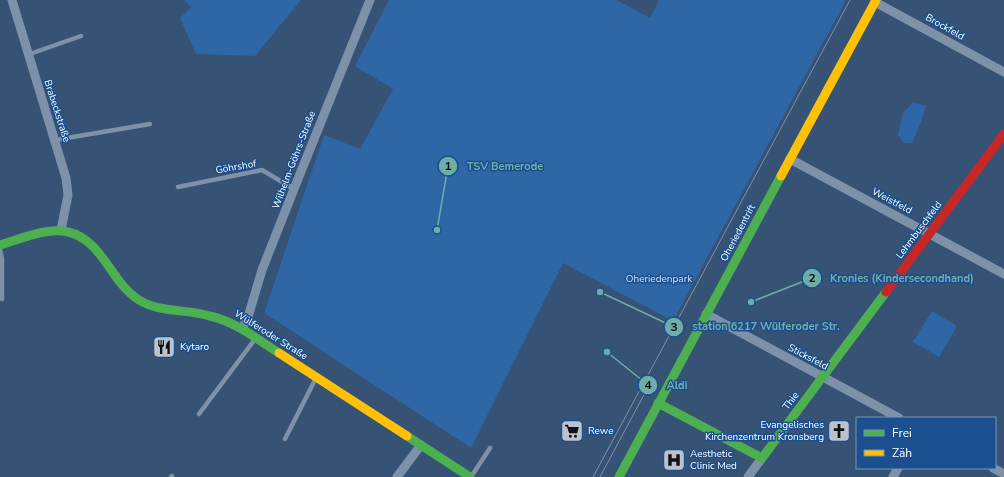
<svg xmlns="http://www.w3.org/2000/svg" width="1004" height="477" viewBox="0 0 1004 477" font-family="'Nunito Sans',sans-serif">
  <style>
    .green { fill: #2f66a5 }
    .lines { fill: none; stroke-linecap: round; stroke-linejoin: round }
    .lane { stroke: #7d92a8; stroke-width: 4.5 }
    .street { stroke: #7d92a8; stroke-width: 9 }
    .fast { stroke: #4caf50; stroke-width: 9 }
    .slow { stroke: #ffc107; stroke-width: 9 }
    .jam { stroke: #c62828; stroke-width: 9 }
    .tram { stroke: #7e92a7; stroke-width: 1 }
    .labels { text-anchor: middle; dominant-baseline: central; stroke-width: 3; stroke-linejoin: round; paint-order: stroke }
    .street-label { font-size: 10px; fill: #fff; stroke: #1b4f8f }
    .park-label { font-size: 10px; fill: #cfe3fa; stroke: #1b4f8f }
    .poi-label { font-size: 10px; fill: #fff; stroke: #1b4f8f; text-anchor: start }
    .leader { fill: none; stroke: #6fada8; stroke-width: 1.5 }
    .callout-dot { fill: #6fada8; stroke: #1b4f8f; stroke-width: 1.5 }
    .mark-label { font-size: 12px; text-anchor: middle; font-weight: bold; fill: #111 }
    .callout-label { font-size: 11px; text-anchor: middle; font-weight: bold; fill: #6fada8; stroke: #1b4f8f; stroke-width: 3; stroke-linejoin: round; paint-order: stroke }
  </style>
  <rect width="100%" height="100%" fill="#365274"/>
  <path class="green" d="M184,0H301L255,56L196,54L180,18L191,7Z
    M389,0H617L650,18L659,0H846L673,321L563,263L471,448L264,313L324,135L360,149L393,89L355,66Z
    M913,102L926,106L921,122L912,143H904L898,135L903,113Z
    M932,311L957,326L939,357L913,342Z"/>
  <g class="lines">
    <path class="lane" d="M27,55L81,36
      M55,140L150,124
      M178,187L262,170L294,189
      M0,249L2,259V299
      M199,414L255,339
      M285,439L316,378
      M171,477L172,476
      M471,477L490,448"/>
    <path class="street" d="M12,0L66,178L68,195L61,230
      M875,2L1004,72
      M790,159L1004,274
      M706,314L899,418
      M242,329L248,317L262,270L294,189L370,0
      M993,468L1004,474
      M397,477L421,445
      M748,477L762,458
      M893,477L898,468"/>
    <path class="fast" d="M0,245C21,239 46,227 68,232C103,240 111,283 139,300C160,313 187,309 210,316C236,322 257,339 279,353
      M658,403L762,458L886,292
      M407,436L470,477
      M619,477L781,176"/>
    <path class="slow" d="M781,176L876,0
      M279,353L407,436"/>
    <path class="jam" d="M886,292L1004,134"/>
    <path class="tram" d="M593,477L850,0
      M600,477L646,391"/>
  </g>
  <defs>
    <g id="restaurant-square" transform="scale(1.15)"><rect x="-9" y="-9" width="18" height="18" rx="4" fill="#b9c2ce" stroke="#1b4f8f"/><path d="M-5-6h1v4h1v-4h1v4h1v-4h1v5L-1.5 .5V6h-2V.5L-5-1ZM5-6V6H3V1.5H1.5Q1.5-4 5-6Z" fill="#111"/></g>
    <g id="supermarket-square" transform="scale(1.15)"><rect x="-9" y="-9" width="18" height="18" rx="4" fill="#b9c2ce" stroke="#1b4f8f"/><path d="M-6-5.5h2.5l.6 2H6L4.5 2H-2.5L-4.4-4H-6ZM-1.5 3.2a1.3 1.3 0 1 0 .1 0ZM3 3.2a1.3 1.3 0 1 0 .1 0Z" fill="#111"/></g>
    <g id="church-square" transform="scale(1.15)"><rect x="-9" y="-9" width="18" height="18" rx="4" fill="#b9c2ce" stroke="#1b4f8f"/><path d="M-1.2-6h2.4v3.5h3.3v2.4h-3.3V6h-2.4V-.1h-3.3v-2.4h3.3Z" fill="#111"/></g>
    <g id="hospital-square" transform="scale(1.15)"><rect x="-9" y="-9" width="18" height="18" rx="4" fill="#b9c2ce" stroke="#1b4f8f"/><path d="M-5-5h3v3.5h4V-5h3V5h-3V1.5h-4V5h-3Z" fill="#111"/></g>
  </defs>
  <g fill-rule="evenodd">
    <use href="#restaurant-square" x="164" y="347"/>
    <use href="#supermarket-square" x="572" y="431"/>
    <use href="#church-square" x="839" y="431"/>
    <use href="#hospital-square" x="674" y="460"/>
  </g>
  <g class="labels">
    <g class="street-label">
      <text transform="translate(945 27) rotate(29)">Brockfeld</text>
      <text transform="translate(57 111) rotate(72)">Brabeckstraße</text>
      <text transform="translate(294 160) rotate(-69)">Wilhelm-Göhrs-Straße</text>
      <text transform="translate(236 167) rotate(-10)">Göhrshof</text>
      <text transform="translate(892 201) rotate(28)">Weistfeld</text>
      <text transform="translate(919 230) rotate(-53)">Lehmbuschfeld</text>
      <text transform="translate(738 233) rotate(-62)">Oheriedentrift</text>
      <text transform="translate(271 335) rotate(32)">Wülferoder Straße</text>
      <text transform="translate(808 357) rotate(28)">Sticksfeld</text>
      <text transform="translate(791 401) rotate(-53)">Thie</text>
    </g>
    <g class="park-label">
      <text x="659" y="279">Oheriedenpark</text>
    </g>
    <g class="poi-label">
      <text x="180" y="347">Kytaro</text>
      <text x="824" y="425" text-anchor="end">Evangelisches<tspan x="824" dy="12">Kirchenzentrum Kronsberg</tspan></text>
      <text x="588" y="431">Rewe</text>
      <text x="690" y="454">Aesthetic<tspan x="690" dy="12">Clinic Med</tspan></text>
    </g>
  </g>
  <path class="leader" d="M437 230L448 166M751 302L812 278M600 292L674 327M607 352L648 385"/>
  <g class="callout-dot">
    <circle cx="437" cy="230" r="4"/>
    <circle cx="751" cy="302" r="4"/>
    <circle cx="600" cy="292" r="4"/>
    <circle cx="607" cy="352" r="4"/>
    <circle cx="448" cy="166" r="10"/>
    <circle cx="812" cy="278" r="10"/>
    <circle cx="674" cy="327" r="10"/>
    <circle cx="648" cy="385" r="10"/>
  </g>
  <g class="mark-label">
    <text x="448" y="170">1</text>
    <text x="812" y="282">2</text>
    <text x="674" y="331">3</text>
    <text x="648" y="389">4</text>
  </g>
  <g class="callout-label">
    <text x="505" y="170">TSV Bemerode</text>
    <text x="902" y="282">Kronies (Kindersecondhand)</text>
    <text x="766" y="330">station 6217 Wülferoder Str.</text>
    <text x="677" y="389">Aldi</text>
  </g>
  <rect x="856" y="417" width="140" height="52" fill="#1b4f8f" stroke="#7695bc"/>
  <rect x="864" y="430" width="20" height="6" fill="#4caf50" stroke="#7695bc"/>
  <text x="892" y="437" font-size="12" fill="#ffffff">Frei</text>
  <rect x="864" y="450" width="20" height="6" fill="#ffc107" stroke="#7695bc"/>
  <text x="892" y="457" font-size="12" fill="#ffffff">Zäh</text>
</svg>
